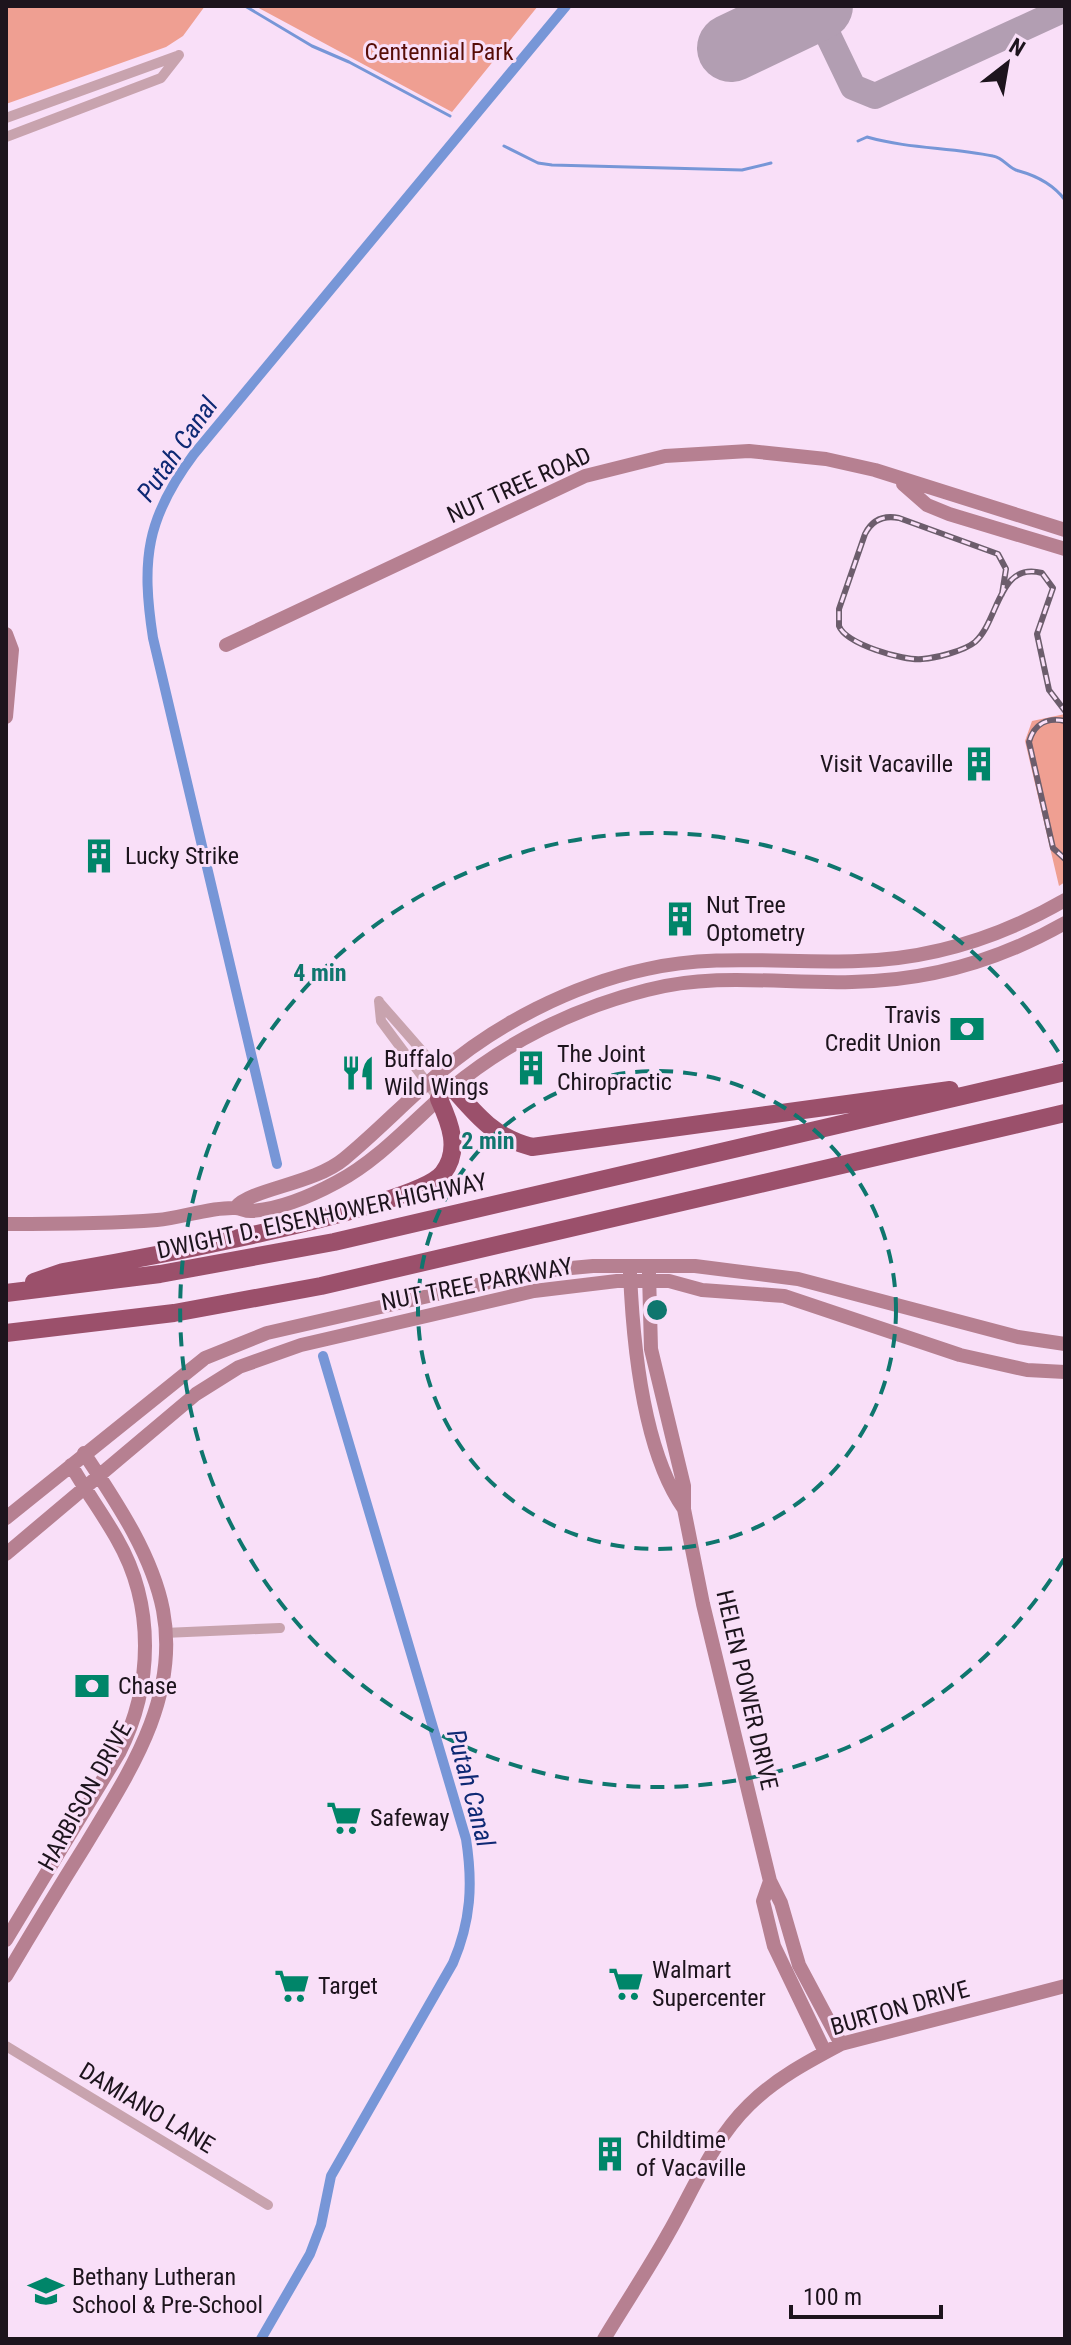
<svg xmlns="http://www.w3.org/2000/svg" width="1071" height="2345" viewBox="0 0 1071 2345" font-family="'Roboto Condensed',sans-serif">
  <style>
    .green { fill: #ef9f92 }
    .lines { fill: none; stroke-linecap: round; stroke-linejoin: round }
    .stream { stroke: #7796d7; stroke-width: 3 }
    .canal { stroke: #7796d7; stroke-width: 10 }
    .taxiway { stroke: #b29eb2; stroke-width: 26 }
    .runway { stroke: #b29eb2; stroke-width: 68 }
    .street { stroke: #c8a3ae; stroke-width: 10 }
    .secondary { stroke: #b68091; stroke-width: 14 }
    .highway { stroke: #9b506b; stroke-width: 18 }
    .rail-casing { stroke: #6c5d6c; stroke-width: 6 }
    .rail { stroke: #f9dff8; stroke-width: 3; stroke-dasharray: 9; stroke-linecap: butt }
    .ring { fill: none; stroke: #0f766e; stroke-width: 4; stroke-dasharray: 14 10 }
    .labels { text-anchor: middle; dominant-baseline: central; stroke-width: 6; stroke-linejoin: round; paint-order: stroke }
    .park-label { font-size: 24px; fill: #570d07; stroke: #f9dff8 }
    .street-label { font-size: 24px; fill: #1d141d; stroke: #f9dff8 }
    .poi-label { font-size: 24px; fill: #1d141d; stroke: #f9dff8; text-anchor: start }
    .water-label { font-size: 26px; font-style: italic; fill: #0e2974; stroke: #f9dff8 }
    .centre { fill: #0f766e; stroke: #f9dff8; stroke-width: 4 }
    .ring-label { font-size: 24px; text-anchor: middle; font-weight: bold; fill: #0f766e; stroke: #f9dff8; stroke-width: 6; stroke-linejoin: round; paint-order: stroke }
  </style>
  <rect width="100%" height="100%" fill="#f9dff8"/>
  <path class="green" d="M6,6H205L183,36L166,47L6,104Z
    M255,6H538L452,112Z
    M1065,714V882L1059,886L1025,741L1032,721Z"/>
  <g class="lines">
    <path class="stream" d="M245,6L312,46L349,62L450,116
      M858,141L867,137C909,149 950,147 993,156C1004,158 1009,169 1019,171C1037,176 1053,184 1065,200
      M504,146L538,163L552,165L742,170L771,163"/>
    <path class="canal" d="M277,1164L153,638C141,560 146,518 194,454L566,6
      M261,2339L310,2254L321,2225L331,2176L453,1963C471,1921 473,1884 466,1839L323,1356"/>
    <path class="taxiway" d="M815,8L853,87L875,96L1065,9"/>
    <path class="runway" d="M731,48L819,6"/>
    <path class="street" d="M6,118L177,56
      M6,137L161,78L179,55
      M379,1001L381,1021L439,1099
      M380,1003L443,1075
      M164,1633L280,1628
      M6,2046L268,2205"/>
    <path class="secondary" d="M903,484L927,505L949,514L1065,549
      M6,634L12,650L6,717
      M226,645L585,476L665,456L749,451L826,459L875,470L1065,530
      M236,1207C251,1189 314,1184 344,1159C377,1132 406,1101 438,1074C496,1024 572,985 647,969C717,953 788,964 858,961C932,959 1001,937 1065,900
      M6,1224C57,1224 106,1224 157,1220C182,1218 209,1207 235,1208C241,1208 246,1212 252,1211C280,1209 313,1195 337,1182C379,1160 414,1120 449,1090C506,1042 575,1008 647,990C716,972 783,984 852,982C927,981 1000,960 1065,923
      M630,1273C633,1343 643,1451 684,1509
      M649,1273L651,1349L684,1486V1509L703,1604L770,1881L781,1903L799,1965L841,2044
      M6,1518L205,1358L267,1333L538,1271L593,1266H695L798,1279L1018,1337L1065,1344
      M6,1554L196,1394L239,1367L301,1345L534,1291L617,1281H669L702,1290L784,1296L960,1355L1027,1370L1065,1372
      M770,1881L763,1901L774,1946L825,2052
      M6,1940L119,1753C153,1686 155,1605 117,1539C103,1514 85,1490 71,1465
      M6,1976C32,1932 58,1889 85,1846C128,1774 180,1699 163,1610C152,1554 115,1500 84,1453
      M604,2339C625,2304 648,2270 668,2234C693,2191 712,2141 749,2105C775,2079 809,2061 841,2044L1065,1986"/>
    <path class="highway" d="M452,1087C476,1115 495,1138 532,1147L950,1090
      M34,1282L63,1272C122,1262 415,1209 443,1173C461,1150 450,1123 439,1099
      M6,1293L160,1274L334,1242L1065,1072
      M6,1333L174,1313L321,1286L1065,1113"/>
    <g class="rail-casing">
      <path id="rail" d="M1002,594L1006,569L998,554L899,518C884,515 872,520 865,534L839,609V626C846,644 903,661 922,659C936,658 964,651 975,642C999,621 998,561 1042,573L1053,588L1037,634L1049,690L1065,711
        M1065,721C1047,717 1034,724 1029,742L1053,848L1065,859"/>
    </g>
    <use href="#rail" class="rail"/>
  </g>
  <g class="ring">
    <circle cx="657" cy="1310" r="239"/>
    <path d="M1064 1559A477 477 0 1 1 1064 1061"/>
  </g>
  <defs>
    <g id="building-bare" transform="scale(2.76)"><path d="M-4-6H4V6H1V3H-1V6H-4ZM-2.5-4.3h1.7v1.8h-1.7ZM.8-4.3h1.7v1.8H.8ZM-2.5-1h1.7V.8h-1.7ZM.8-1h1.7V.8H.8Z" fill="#008569" stroke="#f9dff8" stroke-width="2.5" paint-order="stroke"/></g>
    <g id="bank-bare" transform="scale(2.76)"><path d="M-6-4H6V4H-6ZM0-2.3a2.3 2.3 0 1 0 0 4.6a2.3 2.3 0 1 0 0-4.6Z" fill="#008569" stroke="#f9dff8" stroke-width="2.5" paint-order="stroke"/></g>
    <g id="restaurant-bare" transform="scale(2.76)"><path d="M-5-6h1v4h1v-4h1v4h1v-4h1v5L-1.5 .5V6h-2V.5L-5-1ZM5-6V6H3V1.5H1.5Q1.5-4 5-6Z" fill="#008569" stroke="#f9dff8" stroke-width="2.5" paint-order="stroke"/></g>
    <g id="supermarket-bare" transform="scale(2.76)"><path d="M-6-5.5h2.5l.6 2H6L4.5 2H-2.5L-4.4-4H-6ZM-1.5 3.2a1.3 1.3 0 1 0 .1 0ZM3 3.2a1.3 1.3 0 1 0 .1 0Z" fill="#008569" stroke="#f9dff8" stroke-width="2.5" paint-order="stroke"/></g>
    <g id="school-bare" transform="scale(2.76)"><path d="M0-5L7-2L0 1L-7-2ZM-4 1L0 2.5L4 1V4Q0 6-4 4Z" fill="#008569" stroke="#f9dff8" stroke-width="2.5" paint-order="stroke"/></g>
  </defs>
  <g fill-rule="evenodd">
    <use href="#building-bare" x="979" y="764"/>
    <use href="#building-bare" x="99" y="856"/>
    <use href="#building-bare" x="680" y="919"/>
    <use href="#bank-bare" x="967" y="1029"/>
    <use href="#building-bare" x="531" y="1068"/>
    <use href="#restaurant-bare" x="358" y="1073"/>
    <use href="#bank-bare" x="92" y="1686"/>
    <use href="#supermarket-bare" x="344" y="1818"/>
    <use href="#supermarket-bare" x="626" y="1984"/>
    <use href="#supermarket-bare" x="292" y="1986"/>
    <use href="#building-bare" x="610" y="2154"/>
    <use href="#school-bare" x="46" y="2291"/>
  </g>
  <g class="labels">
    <g class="park-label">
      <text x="439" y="52">Centennial Park</text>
    </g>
    <g class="street-label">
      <text transform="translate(519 485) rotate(-24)">NUT TREE ROAD</text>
      <text transform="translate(322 1216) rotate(-12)">DWIGHT D. EISENHOWER HIGHWAY</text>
      <text transform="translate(477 1284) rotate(-11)">NUT TREE PARKWAY</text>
      <text transform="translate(747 1690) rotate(77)">HELEN POWER DRIVE</text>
      <text transform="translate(85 1796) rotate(-61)">HARBISON DRIVE</text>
      <text transform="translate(900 2008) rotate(-16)">BURTON DRIVE</text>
      <text transform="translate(147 2108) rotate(31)">DAMIANO LANE</text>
    </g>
    <g class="poi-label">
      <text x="953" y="764" text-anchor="end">Visit Vacaville</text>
      <text x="125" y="856">Lucky Strike</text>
      <text x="706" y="905">Nut Tree<tspan x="706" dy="28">Optometry</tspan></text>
      <text x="941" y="1015" text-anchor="end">Travis<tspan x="941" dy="28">Credit Union</tspan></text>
      <text x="557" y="1054">The Joint<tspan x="557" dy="28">Chiropractic</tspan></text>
      <text x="384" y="1059">Buffalo<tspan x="384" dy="28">Wild Wings</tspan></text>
      <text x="118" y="1686">Chase</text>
      <text x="370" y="1818">Safeway</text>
      <text x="652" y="1970">Walmart<tspan x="652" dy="28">Supercenter</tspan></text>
      <text x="318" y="1986">Target</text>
      <text x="636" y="2140">Childtime<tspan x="636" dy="28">of Vacaville</tspan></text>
      <text x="72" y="2277">Bethany Lutheran<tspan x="72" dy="28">School &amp; Pre-School</tspan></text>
    </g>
    <g class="water-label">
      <text transform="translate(177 449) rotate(-55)">Putah Canal</text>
      <text transform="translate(471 1788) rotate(75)">Putah Canal</text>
    </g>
  </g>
  <circle cx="657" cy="1310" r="12" class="centre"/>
  <g class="ring-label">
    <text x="320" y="981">4 min</text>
    <text x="488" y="1149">2 min</text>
  </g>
  <rect width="1071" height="2345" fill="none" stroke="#1d141d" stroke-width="16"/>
  <g transform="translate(1007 64) rotate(31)" stroke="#f9dff8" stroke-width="6" paint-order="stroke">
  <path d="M0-6L14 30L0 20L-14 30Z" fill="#1d141d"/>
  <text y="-12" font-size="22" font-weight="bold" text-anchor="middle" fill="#1d141d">N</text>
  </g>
  <path d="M791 2305v12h150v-12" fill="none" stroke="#1d141d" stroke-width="4"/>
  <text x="803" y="2305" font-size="24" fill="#1d141d" stroke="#f9dff8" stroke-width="6" paint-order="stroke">100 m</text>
</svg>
